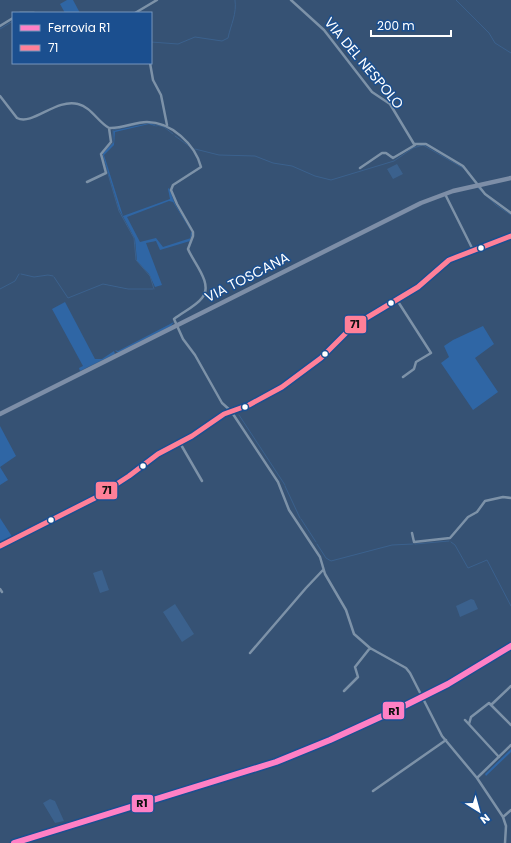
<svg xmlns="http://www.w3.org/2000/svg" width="511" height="843" viewBox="0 0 511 843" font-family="Poppins,sans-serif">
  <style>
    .green { fill: #2f66a5; fill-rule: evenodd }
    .water { fill: #3b618d }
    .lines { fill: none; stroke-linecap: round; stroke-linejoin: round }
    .stream { stroke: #3b618d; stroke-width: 1 }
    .street { stroke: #7d92a8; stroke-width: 2.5 }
    .secondary { stroke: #798da4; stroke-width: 4 }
    .primary { stroke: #7d8ea7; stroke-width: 4.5 }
    .rail { stroke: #7e92a7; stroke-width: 1; stroke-dasharray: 7 3; stroke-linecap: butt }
    .bus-1-casing { stroke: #1b4f8f; stroke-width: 8 }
    .bus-1 { stroke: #ff8098; stroke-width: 5 }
    .rail-1-casing { stroke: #1b4f8f; stroke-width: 9 }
    .rail-1 { stroke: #ff80c5; stroke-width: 6 }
    .bus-dot { fill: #fff; stroke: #1b4f8f; stroke-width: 1.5 }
    .labels { text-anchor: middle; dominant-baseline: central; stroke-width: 3; stroke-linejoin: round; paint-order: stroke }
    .street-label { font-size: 14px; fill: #fff; stroke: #1b4f8f }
    .line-badge { stroke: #1b4f8f; stroke-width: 1.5 }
    .pale-badge-label { font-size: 11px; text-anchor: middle; font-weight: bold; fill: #111 }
  </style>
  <rect width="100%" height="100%" fill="#365274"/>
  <path class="green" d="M67,0H73L80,13H65L60,4Z
    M150,123L158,127L149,124L115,132L114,145L104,155L123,216L170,199L168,189L169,188L175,204L191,231L190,241L160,250L156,241L146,243L162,285L155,287L149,274L137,261L135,239L119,209L103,156V153L114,142L113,131ZM169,201L173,202L192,233L191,238L163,247L156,238L140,242L127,217Z
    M65,302L95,359H102L114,351L115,354L80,371L79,368L83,366L52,309Z
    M174,322L171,326L119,352H117L115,350L118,351Z
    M483,326L494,344L475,358L498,392L473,410L441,363L449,357L444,346L453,340Z
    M0,426L16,456L0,467L8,480L0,485Z
    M0,518L13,538L1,544L0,542Z
    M511,749V752L486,776L485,774Z"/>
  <path class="water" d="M397,164L403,174L393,179L387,169Z
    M102,570L109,590L100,593L93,573Z
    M471,599L474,600L478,609L460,617L456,606Z
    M175,604L194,634L182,642L163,612Z
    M50,799L55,801L64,821L55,823L43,803Z"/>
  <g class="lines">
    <path class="stream" d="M456,0L489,33L495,43L511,53
      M0,29L13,21
      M151,42L178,44L195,37L222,41L228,38C231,24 237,14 235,0
      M153,124L164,127L173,134
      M175,136L189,146
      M195,149L219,155L255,156L273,163L292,166L315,176L331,180L394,161L413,148L423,145L463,168
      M106,150L113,143V130L144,123
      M103,157L119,211L134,238L136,260L150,276L154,289
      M478,188L496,205L511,215
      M21,274L34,277L48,275L53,276
      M54,277L68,298L103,284L128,289H153
      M0,289L15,281L19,274
      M239,415L285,485
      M285,486L300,518
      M301,519L316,542
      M451,542L455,545L468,568L487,560L511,606
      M317,544L326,558L331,561L392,545L413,544
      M415,544L449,541"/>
    <path class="street" d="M291,0L324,30L372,92L390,104L414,144H426L463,166L485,194L511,213
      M20,13H34
      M135,13L157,0
      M0,26L13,18
      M150,63L153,80L161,95L167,125
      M0,96L17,118C33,126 56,98 78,104C91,107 98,122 109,128C122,129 134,122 147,122C171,122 195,144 201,167L173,185L171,190L177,204L193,232V236L188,249C193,262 214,284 202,298C196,306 183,312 174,319L183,339L195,355L222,403L231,411L278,482L289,510L320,557L325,574L346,610L354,634L370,648L406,668L410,673L442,736L477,778L503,817L506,826L505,843
      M360,168L382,153H386L393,158L415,145
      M87,182L106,173L101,154L111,142L109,128
      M445,194L473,250
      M397,300L431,353L416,362L414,369L403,377
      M180,443L202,481
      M412,533L414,542L450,538L468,517L477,512L485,501L503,497L511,498
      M0,589L2,592
      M250,653L306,588L323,570
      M344,691L358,677L355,667L370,648
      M491,705L511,686
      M465,720L499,757
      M469,724L471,717L489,703L511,725
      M477,778L511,745
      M373,791L446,740
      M503,817L511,810"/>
    <path class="secondary" d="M0,546L95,498L129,476L158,454L192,436L224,414L249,405L282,387L321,358L353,326L418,287L449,260L511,236"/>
    <path class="primary" d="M0,414L421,203L453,191L511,178"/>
    <path class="rail" d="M14,843L276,762L330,740L400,708L448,684L511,646"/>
    <g class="bus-1-casing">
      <path id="bus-1" d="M0,546L95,498L129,476L158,454L192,436L224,414L249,405L282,387L321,358L353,326L418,287L449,260L511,236"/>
    </g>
    <use href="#bus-1" class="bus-1"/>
    <g class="rail-1-casing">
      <path id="rail-1" d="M14,843L276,762L330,740L400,708L448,684L511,646"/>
    </g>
    <use href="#rail-1" class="rail-1"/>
  </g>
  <g class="bus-dot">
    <circle cx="481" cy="248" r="3.5"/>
    <circle cx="391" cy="303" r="3.5"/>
    <circle cx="325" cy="354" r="3.5"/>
    <circle cx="245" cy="407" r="3.5"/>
    <circle cx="143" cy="466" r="3.5"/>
    <circle cx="51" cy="520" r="3.5"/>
  </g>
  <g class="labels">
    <g class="street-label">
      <text transform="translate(364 63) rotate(50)">VIA DEL NESPOLO</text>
      <text transform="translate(247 277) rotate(-27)">VIA TOSCANA</text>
    </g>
  </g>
  <g class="line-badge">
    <rect x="344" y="315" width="23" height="19" rx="4" fill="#ff8098"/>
    <rect x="95" y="481" width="23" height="19" rx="4" fill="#ff8098"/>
    <rect x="382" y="701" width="23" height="19" rx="4" fill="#ff80c5"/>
    <rect x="131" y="794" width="23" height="19" rx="4" fill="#ff80c5"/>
  </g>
  <g class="pale-badge-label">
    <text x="355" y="328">71</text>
    <text x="107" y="494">71</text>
    <text x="394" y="715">R1</text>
    <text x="142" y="807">R1</text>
  </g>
  <rect x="12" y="12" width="140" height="52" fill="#1b4f8f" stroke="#7695bc"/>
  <rect x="20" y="25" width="20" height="6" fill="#ff80c5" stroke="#7695bc"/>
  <text x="48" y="32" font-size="12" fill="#ffffff">Ferrovia R1</text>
  <rect x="20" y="45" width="20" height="6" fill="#ff8098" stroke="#7695bc"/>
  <text x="48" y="52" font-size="12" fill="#ffffff">71</text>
  <g transform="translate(479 811) rotate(143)" stroke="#1b4f8f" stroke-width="3" paint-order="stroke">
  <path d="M0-3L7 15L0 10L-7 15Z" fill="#ffffff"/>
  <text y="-6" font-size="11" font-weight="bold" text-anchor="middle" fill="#ffffff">N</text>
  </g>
  <path d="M371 30v6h80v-6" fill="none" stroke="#ffffff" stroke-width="2"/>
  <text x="377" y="30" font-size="12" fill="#ffffff" stroke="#1b4f8f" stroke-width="3" paint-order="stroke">200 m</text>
</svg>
